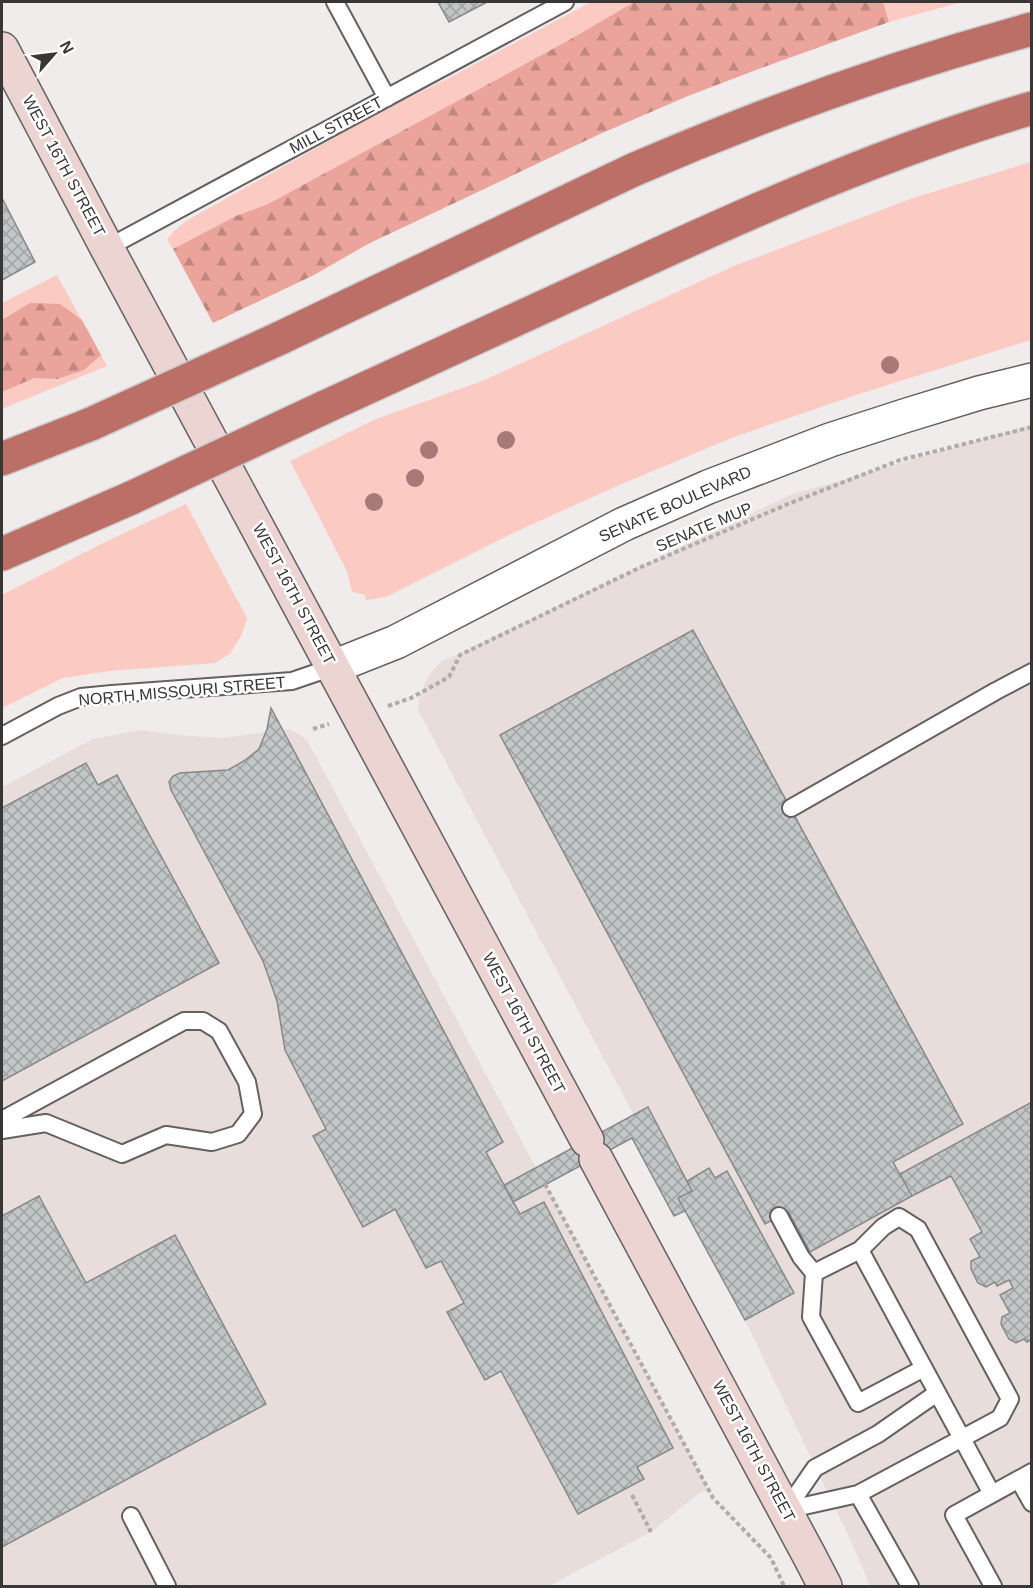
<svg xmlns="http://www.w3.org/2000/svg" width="1033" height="1588" viewBox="0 0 1033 1588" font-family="Helvetica,sans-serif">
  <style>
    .built { fill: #e9dddb }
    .green { fill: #fbcac3 }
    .forest { fill: url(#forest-firs) }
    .building { fill: url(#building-cross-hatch); stroke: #868989; stroke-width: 1.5 }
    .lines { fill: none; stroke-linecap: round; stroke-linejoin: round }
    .service-casing { stroke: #656161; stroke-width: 20 }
    .tertiary-casing { stroke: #656161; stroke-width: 36 }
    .secondary-casing { stroke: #656161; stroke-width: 36 }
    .motorway-casing { stroke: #cbcbcb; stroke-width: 36 }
    .path { stroke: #afacab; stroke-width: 4; stroke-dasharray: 4.5 3; stroke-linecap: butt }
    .service { stroke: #fff; stroke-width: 16 }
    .tertiary { stroke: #fff; stroke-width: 33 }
    .secondary { stroke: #ebd4d1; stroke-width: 33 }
    .motorway { stroke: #bc6f66; stroke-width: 33 }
    .motorway-bridge-casing { stroke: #cbcbcb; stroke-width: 36; stroke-linecap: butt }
    .motorway-bridge { stroke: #bc6f66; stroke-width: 33 }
    .tree { fill: #a87a77 }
    .labels { text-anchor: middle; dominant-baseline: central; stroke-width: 5; stroke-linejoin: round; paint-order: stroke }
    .street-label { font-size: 16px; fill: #383736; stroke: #fff }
  </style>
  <defs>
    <pattern id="forest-firs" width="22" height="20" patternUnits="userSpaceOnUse" patternTransform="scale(1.5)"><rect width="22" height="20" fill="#eaa49c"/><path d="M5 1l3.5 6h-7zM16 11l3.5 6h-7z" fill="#bf8680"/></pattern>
    <pattern id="building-cross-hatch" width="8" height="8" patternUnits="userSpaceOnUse" patternTransform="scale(1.5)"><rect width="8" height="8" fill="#c2c6c6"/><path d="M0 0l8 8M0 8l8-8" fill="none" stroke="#9fa2a2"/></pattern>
  </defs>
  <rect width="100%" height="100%" fill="#f0eceb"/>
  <path class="built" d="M1031,425V1586H870L854,1548L745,1320L678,1198L418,710L419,699L424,685L432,671L441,662L790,495Z
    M290,729L307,740L708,1489L698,1494L651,1532L549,1586H193L191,1584L186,1586H2V787L93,739L140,730L178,735L221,738Z"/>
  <path class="green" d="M591,2H634L569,40L268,204L236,216L173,249L167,240L173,232L186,221L384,110L447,79Z
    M883,2H962L889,22Z
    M1031,162V340L856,395L734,437L617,486L511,534L388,596L379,598L366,600L365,595L352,592L347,571L290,461L376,419L482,381L734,266L913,198Z
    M57,275L107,366L2,409V303Z
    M186,504L247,618L242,634L230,654L215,663L110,671L63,678L2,708V595L103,543Z"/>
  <path class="forest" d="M634,2H883L889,22L756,70L688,96L600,134L368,244L314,275L213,323L173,249L236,216L268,204L569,40Z
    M30,303L60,304L82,320L101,355L84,370L57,379L34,378L2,392V320Z"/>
  <path class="building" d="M438,2H487L449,22Z
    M2,198L35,262L2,280Z
    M693,630L963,1124L893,1162L912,1196L810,1252L788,1211L765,1224L500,735Z
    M271,708L503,1142L486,1152L520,1214L544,1202L673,1448L637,1467L644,1479L578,1514L501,1371L485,1380L447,1312L464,1303L441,1261L426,1268L395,1209L363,1227L313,1136L326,1129L285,1050L277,1001L263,961L171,790L169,782L173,776L180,773L228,770L244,761L259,749L267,729Z
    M86,763L98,785L117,775L219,963L2,1081V808Z
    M1032,1102V1339L1027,1342L1024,1339L1016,1343L1009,1339L1001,1324L1002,1317L1010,1313L1000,1295L1013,1288L1009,1280L997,1286L995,1282L986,1287L978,1283L971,1269V1261L980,1257L970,1239L982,1232L951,1176L912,1196L900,1174Z
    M648,1107L692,1191L678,1198L685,1211L674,1216L632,1138L513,1202L504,1185Z
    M709,1168L715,1178L727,1171L794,1293L745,1320L678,1198L692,1191L687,1181Z
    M39,1196L86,1283L175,1235L266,1404L2,1547V1216Z"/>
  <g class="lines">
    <g class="service-casing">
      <path id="service" d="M335,2L387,98
        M107,248L565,2
        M2,736L58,706L81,697L112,694L292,681L333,667
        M791,808L996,691L1032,672
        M2,1120L184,1021H203L219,1031L247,1082L253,1114L238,1134L212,1142L166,1135L122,1154L46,1123L2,1130
        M779,1216L801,1257L814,1273
        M860,1250L992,1494
        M1019,1480L1032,1503
        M858,1494L910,1586
        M786,1510L858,1494L1000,1418L1010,1399L918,1229L899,1217L883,1227L860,1250L814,1273L811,1317L858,1403L924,1368
        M786,1510L815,1468L878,1434L937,1393
        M131,1516L167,1586
        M993,1586L954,1515L1032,1472"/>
    </g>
    <g class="tertiary-casing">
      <path id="tertiary" d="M333,667L396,642L624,524L708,487L830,440L904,416L979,393L1032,380"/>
    </g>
    <g class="secondary-casing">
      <path id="secondary" d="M2,49L107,248L587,1140
        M596,1159L810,1557L825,1586"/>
    </g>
    <g class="motorway-casing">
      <path id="motorway" d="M278,339L633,170C762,114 895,66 1032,29
        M325,407C425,361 526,315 626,269C758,208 892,149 1032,108
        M2,459L91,424
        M2,554L131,498"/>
    </g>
    <path class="path" d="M388,706L411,698L449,677L460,655L641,567L788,504L900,460L1032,427
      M313,729L329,724
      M545,1184L713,1498L771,1558L784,1586
      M632,1495L651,1532"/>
    <use href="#service" class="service"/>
    <use href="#tertiary" class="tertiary"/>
    <use href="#secondary" class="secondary"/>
    <use href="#motorway" class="motorway"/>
    <g class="motorway-bridge-casing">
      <path id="motorway-bridge" d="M91,424L278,339
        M131,498L325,407"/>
    </g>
    <use href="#motorway-bridge" class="motorway-bridge"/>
  </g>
  <g class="tree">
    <circle cx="890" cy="365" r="9"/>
    <circle cx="506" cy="440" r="9"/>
    <circle cx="429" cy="450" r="9"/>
    <circle cx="415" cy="478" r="9"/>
    <circle cx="374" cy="502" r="9"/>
  </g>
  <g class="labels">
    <g class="street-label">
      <text transform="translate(336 125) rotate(-28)">MILL STREET</text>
      <text transform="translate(64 166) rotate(62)">WEST 16TH STREET</text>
      <text transform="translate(675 504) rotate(-24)">SENATE BOULEVARD</text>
      <text transform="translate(704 527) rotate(-23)">SENATE MUP</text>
      <text transform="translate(294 594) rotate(62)">WEST 16TH STREET</text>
      <text transform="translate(182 691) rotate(-5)">NORTH MISSOURI STREET</text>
      <text transform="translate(524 1023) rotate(62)">WEST 16TH STREET</text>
      <text transform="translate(754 1451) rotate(62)">WEST 16TH STREET</text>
    </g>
  </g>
  <rect width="1033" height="1588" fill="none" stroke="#383736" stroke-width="6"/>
  <g transform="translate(54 54) rotate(62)" stroke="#ffffff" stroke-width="4.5" paint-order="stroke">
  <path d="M0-4.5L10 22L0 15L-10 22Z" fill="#383736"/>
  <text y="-9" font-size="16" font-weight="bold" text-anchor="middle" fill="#383736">N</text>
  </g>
</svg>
